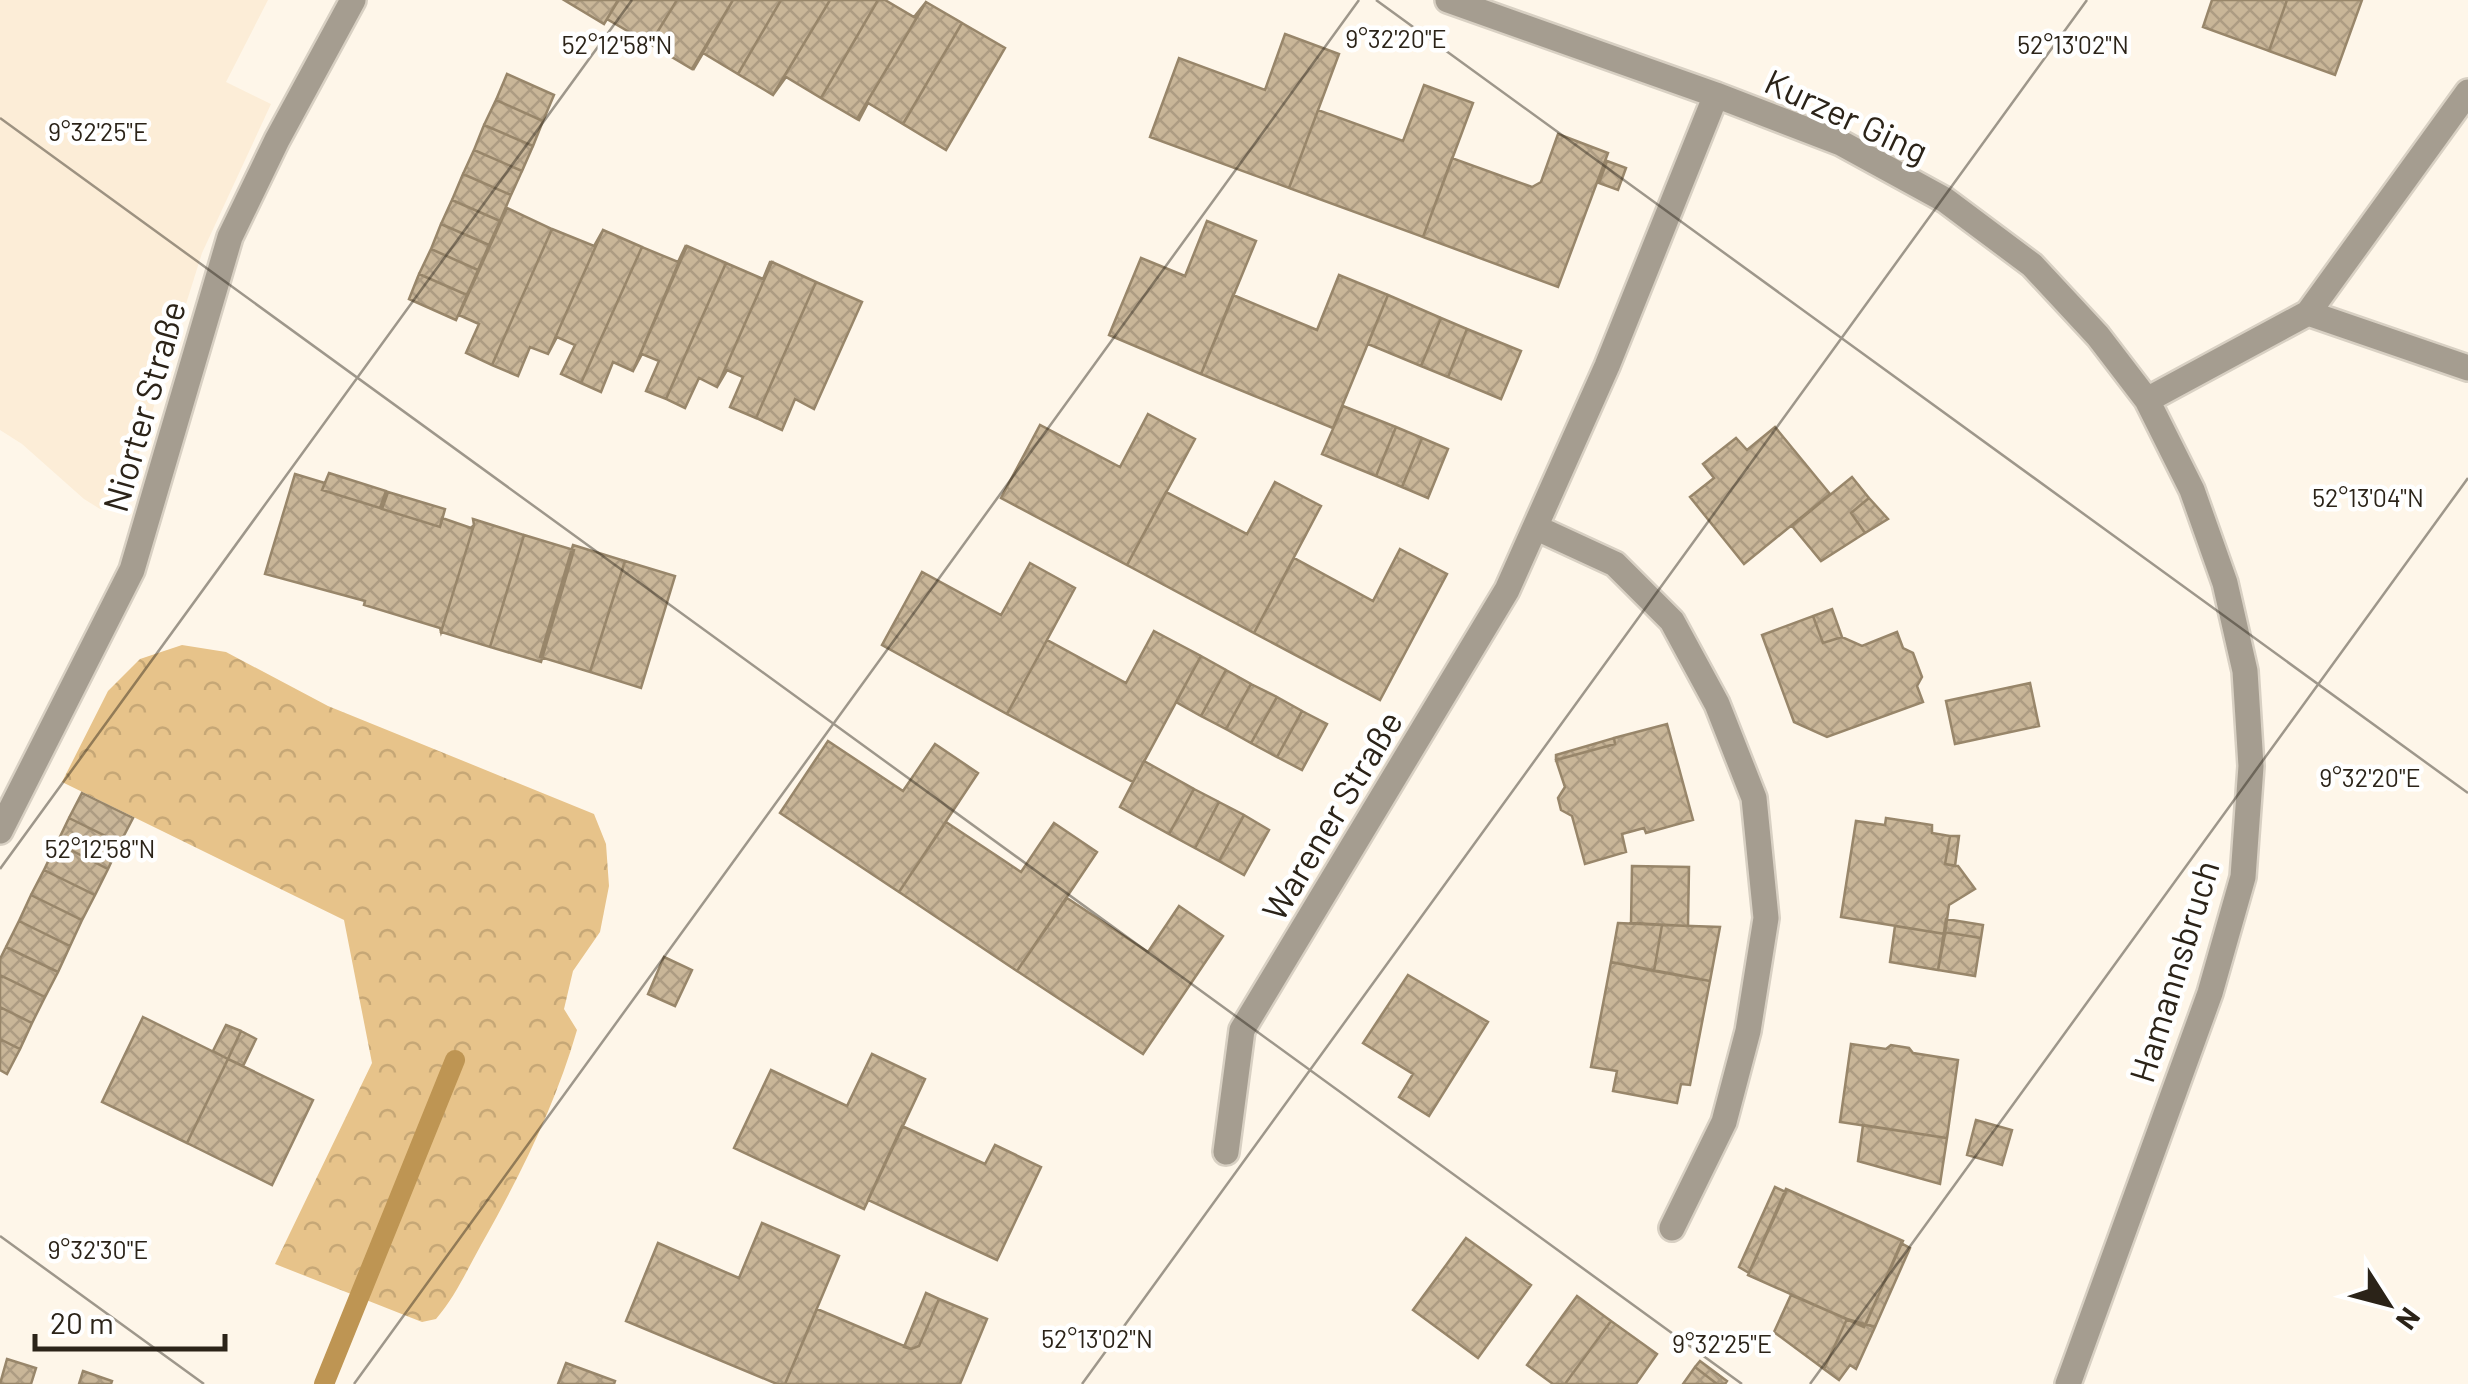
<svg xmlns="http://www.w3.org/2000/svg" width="2468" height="1384" viewBox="0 0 2468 1384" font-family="Barlow,sans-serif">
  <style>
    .built { fill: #fcedd7 }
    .park { fill: url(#park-crowns) }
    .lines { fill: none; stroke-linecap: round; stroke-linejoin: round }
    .stream { stroke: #be9553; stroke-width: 20 }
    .building { fill: url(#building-cross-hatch); stroke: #98866a; stroke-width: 2.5 }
    .minor-casing { stroke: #d8d0c3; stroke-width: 30 }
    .minor { stroke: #a59d90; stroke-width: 25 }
    .ticks { fill: none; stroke: #2b2318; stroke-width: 2.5; stroke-opacity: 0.45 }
    .labels { text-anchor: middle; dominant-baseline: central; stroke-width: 9; stroke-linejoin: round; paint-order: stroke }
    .street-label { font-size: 35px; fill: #2b2318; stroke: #fff }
    .ticks-label { font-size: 25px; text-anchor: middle; fill: #2b2318; stroke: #fff; stroke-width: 9; stroke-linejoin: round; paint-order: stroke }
  </style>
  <defs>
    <pattern id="park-crowns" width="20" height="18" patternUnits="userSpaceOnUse" patternTransform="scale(2.5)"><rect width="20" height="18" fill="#e7c38a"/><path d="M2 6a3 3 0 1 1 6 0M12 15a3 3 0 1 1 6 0" fill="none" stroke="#c6a776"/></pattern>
    <pattern id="building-cross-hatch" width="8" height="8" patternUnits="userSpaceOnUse" patternTransform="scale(2.5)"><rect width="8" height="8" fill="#c9b698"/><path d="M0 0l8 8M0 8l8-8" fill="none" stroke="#ad9c82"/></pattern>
  </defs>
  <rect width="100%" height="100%" fill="#fef6e9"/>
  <path class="built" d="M0,0H268L226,82L271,104L202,253L122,508L100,509L84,499L22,444L0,430Z"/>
  <path class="park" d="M182,645L226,652L328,706L594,814L606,844L609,886L600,932L573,971L564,1009L577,1030C556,1104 519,1178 481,1245C467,1270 455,1297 436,1319L422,1322L275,1264L372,1063L344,920L62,782L108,691L140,659Z"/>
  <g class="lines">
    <path class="stream" d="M324,1384L455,1060"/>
  </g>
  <path class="building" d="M564,0H617L618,1L604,24Z
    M677,0L650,44L607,19L618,0Z
    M677,0H733L692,69L650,44Z
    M733,0H781L738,74L703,53L693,70Z
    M781,0H830L773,95L738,74Z
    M830,0H878L821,98L786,77L773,95Z
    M878,0H885L914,17L926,2L857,119L821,98Z
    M2212,0H2287L2269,51L2203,27Z
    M2287,0H2362L2335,75L2269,51Z
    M926,2L962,23L903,124L868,103L859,120L857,119Z
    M962,23L1005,48L946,150L903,124Z
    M1285,34L1339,54L1289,188L1150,137L1179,58L1265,90Z
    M507,74L554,95L543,121L496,100Z
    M1424,85L1473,103L1423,237L1289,188L1318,110L1403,141Z
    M496,100L543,121L533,146L484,125Z
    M484,125L533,146L522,171L474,150Z
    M1558,134L1608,153L1558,287L1423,237L1452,158L1532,187L1541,182Z
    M474,150L522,171L511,195L463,174Z
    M1607,161L1626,168L1618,190L1599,183Z
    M463,174L511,195L500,221L452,200Z
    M452,200L500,221L489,245L441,224Z
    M507,208L552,229L492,365L466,353L479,324L459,315Z
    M1207,221L1256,241L1201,374L1109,335L1141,258L1185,276Z
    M441,224L489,245L478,270L431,249Z
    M552,229L594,246L603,230L548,354L530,347L518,376L492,365Z
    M603,230L642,247L581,383L561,374L575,345L557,337L548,354Z
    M686,245L633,371L613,362L601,392L581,383L642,247L678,262Z
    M687,246L726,263L666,399L646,391L659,361L642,354L633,371Z
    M431,249L478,270L467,295L419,274Z
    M770,262H772L717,387L699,378L685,408L666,399L726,263L763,279Z
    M772,262L816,282L756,418L730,407L743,377L727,370L717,387Z
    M419,274L467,295L456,320L409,299Z
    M1339,275L1388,295L1333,428L1201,374L1233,295L1317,330Z
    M816,282L862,302L814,409L795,399L782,430L756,418Z
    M1388,295L1441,318L1421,366L1368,344Z
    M1441,318L1467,329L1448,377L1421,366Z
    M1467,329L1521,351L1501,399L1448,377Z
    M1343,406L1396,427L1376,476L1322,454Z
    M1148,414L1195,439L1127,565L1001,498L1040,425L1120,467Z
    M1396,427L1422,438L1402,487L1376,476Z
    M1775,427L1830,494L1744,564L1690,497L1714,478L1703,464L1736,438L1747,450Z
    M1422,438L1448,449L1428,498L1402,487Z
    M329,473L386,491L380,508L322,490Z
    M295,474L325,483L322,490L380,508L387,495L382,509L440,527L442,518L471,528L474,525L441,632L440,628L364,605L365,601L265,574Z
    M1852,477L1869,498L1851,513L1865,533L1821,561L1792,526Z
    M1275,482L1321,506L1254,633L1127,565L1166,492L1247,534Z
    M388,492L445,509L440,527L382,509Z
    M1869,498L1888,519L1865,533L1851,513Z
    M473,519L524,535L490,647L441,632L474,525Z
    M524,535L574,550L541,662L490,647Z
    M573,545L625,561L590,672L540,657Z
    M1400,549L1447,574L1380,700L1254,633L1294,558L1373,601Z
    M625,561L675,576L641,688L590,672Z
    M1030,563L1075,588L1007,714L882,645L922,572L1001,615Z
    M1832,609L1842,637L1823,643L1813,616Z
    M1813,616L1823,643L1842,637L1862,646L1897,632L1903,648L1913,653L1922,677L1917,686L1923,702L1827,737L1794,722L1762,635Z
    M1154,631L1201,656L1133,782L1007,714L1047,640L1126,683Z
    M1201,656L1226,670L1201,716L1176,702Z
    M1226,670L1251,684L1226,729L1201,716Z
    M2030,683L2039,726L1955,744L1946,701Z
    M1251,684L1277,697L1251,743L1226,729Z
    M1277,697L1302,711L1277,757L1251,743Z
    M1302,711L1327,724L1302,770L1277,757Z
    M1667,724L1693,820L1646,833L1644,828L1622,834L1626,852L1585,864L1572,816L1561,810L1558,798L1565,787L1556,760L1615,744L1614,738Z
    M1614,738L1615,744L1556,760V755Z
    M828,741L903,791L935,744L978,773L899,892L780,813Z
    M1144,761L1194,789L1169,834L1120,807Z
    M1194,789L1219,802L1195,848L1169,834Z
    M82,793L133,818L120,843L69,818Z
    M1219,802L1244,815L1219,861L1195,848Z
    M1244,815L1269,830L1244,875L1219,861Z
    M69,818L120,843L108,869L57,843Z
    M1886,818L1932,825V833L1950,836L1945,864L1958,866L1975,889L1949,905L1945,934L1841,917L1856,821L1885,825Z
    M946,822L1021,872L1054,823L1097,852L1017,971L899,892Z
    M1950,836H1959L1955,866L1945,864Z
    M57,843L108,869L95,895L44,870Z
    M1632,866L1689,867L1688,926L1631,923Z
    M44,870L95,895L82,920L31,895Z
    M31,895L82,920L70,946L19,921Z
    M1067,898L1148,952L1179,906L1223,936L1143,1054L1017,971Z
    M1946,919L1983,925L1981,938L1944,932Z
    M19,921L70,946L58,972L6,947Z
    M1618,923L1662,925L1654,971L1611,962Z
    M1662,925L1720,927L1710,981L1654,971Z
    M1895,926L1945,934L1938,970L1890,962Z
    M1944,932L1981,938L1975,976L1938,970Z
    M6,947L58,972L45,997L0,975V959Z
    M664,957L692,970L675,1006L648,994Z
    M1611,962L1710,981L1690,1085L1681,1084L1677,1103L1613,1091L1617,1071L1591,1067Z
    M0,975L45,997L32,1023L0,1007Z
    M1408,975L1488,1022L1429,1116L1399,1097L1413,1074L1363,1043Z
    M0,1007L32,1023L20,1049L0,1039Z
    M143,1017L228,1059L187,1143L102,1102Z
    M226,1025L241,1031L228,1059L213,1051Z
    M241,1031L256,1039L243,1066L228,1059Z
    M0,1039L20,1049L7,1074L0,1070Z
    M1851,1044L1886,1049L1891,1045L1909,1048L1913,1053L1958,1060L1947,1138L1840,1122Z
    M872,1054L925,1079L864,1209L734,1148L771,1070L847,1106Z
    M228,1059L313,1100L272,1185L187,1143Z
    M1976,1120L2012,1130L2002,1165L1967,1155Z
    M1863,1125L1947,1138L1940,1184L1858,1161Z
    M902,1126L985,1164L995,1145L1041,1167L997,1260L868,1200Z
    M1775,1187L1786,1192L1749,1273L1739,1267Z
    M1786,1189L1903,1241L1864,1327L1748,1275Z
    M762,1223L839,1256L785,1384H777L626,1321L658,1243L739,1278Z
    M1466,1238L1531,1285L1478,1358L1413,1310Z
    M1901,1243L1910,1248L1875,1327L1866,1324Z
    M926,1293L939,1299L919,1346L911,1349L904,1347Z
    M1791,1295L1847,1319L1824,1369L1774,1332Z
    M1577,1296L1611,1321L1565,1384H1553L1527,1365Z
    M939,1299L987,1319L960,1384H785L817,1309L911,1349L919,1346Z
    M1847,1319L1875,1327L1856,1369L1850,1365L1839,1380L1824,1369Z
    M1611,1321L1657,1354L1636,1384H1565Z
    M7,1359L36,1368L31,1384H0Z
    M1700,1361L1727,1381L1725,1384H1717L1695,1367Z
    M566,1363L615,1381L614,1384H558Z
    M1695,1367L1717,1384H1683Z
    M83,1371L112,1381L111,1384H79Z"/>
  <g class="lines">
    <g class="minor-casing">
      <path id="minor" d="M1448,0L1716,95L1841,143L1945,200L2032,265L2098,336L2147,400L2192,490L2225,583L2245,671L2251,766L2243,877L2210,993L2068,1384
        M2308,313L2468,368
        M2147,400L2308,313L2468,92
        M1537,528L1615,564L1672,621L1717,704L1754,798L1766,918L1748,1031L1724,1122L1672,1228
        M0,831L132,570L230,237L277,140L353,0
        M1226,1152L1242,1030L1507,590L1607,366L1716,95"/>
    </g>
    <use href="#minor" class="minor"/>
  </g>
  <path class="ticks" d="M1376,0L2468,793M0,118L1742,1384M0,869L632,0M0,1236L204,1384M354,1384L1359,0M1082,1384L2087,0M1810,1384L2468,478"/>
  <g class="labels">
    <g class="street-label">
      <text transform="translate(1847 115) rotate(25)">Kurzer Ging</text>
      <text transform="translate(143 406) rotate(-74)">Niorter Straße</text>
      <text transform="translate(1331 815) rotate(-59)">Warener Straße</text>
      <text transform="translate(2173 971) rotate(-73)">Hamannsbruch</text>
    </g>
  </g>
  <g class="ticks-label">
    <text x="1396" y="48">9°32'20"E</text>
    <text x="2073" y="54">52°13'02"N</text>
    <text x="617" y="54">52°12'58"N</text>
    <text x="98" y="141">9°32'25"E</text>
    <text x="2368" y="507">52°13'04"N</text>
    <text x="2370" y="787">9°32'20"E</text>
    <text x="100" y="858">52°12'58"N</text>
    <text x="98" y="1259">9°32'30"E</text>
    <text x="1097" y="1348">52°13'02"N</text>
    <text x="1722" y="1353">9°32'25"E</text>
  </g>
  <g transform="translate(2388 1304) rotate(126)" stroke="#ffffff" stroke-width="8" paint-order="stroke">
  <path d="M0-8L18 38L0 25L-18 38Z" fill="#2b2318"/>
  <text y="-15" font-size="28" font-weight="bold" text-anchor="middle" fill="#2b2318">N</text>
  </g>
  <path d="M35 1334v15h190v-15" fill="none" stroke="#2b2318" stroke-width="5"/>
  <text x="50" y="1334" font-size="30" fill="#2b2318" stroke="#ffffff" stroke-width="8" paint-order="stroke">20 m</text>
</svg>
